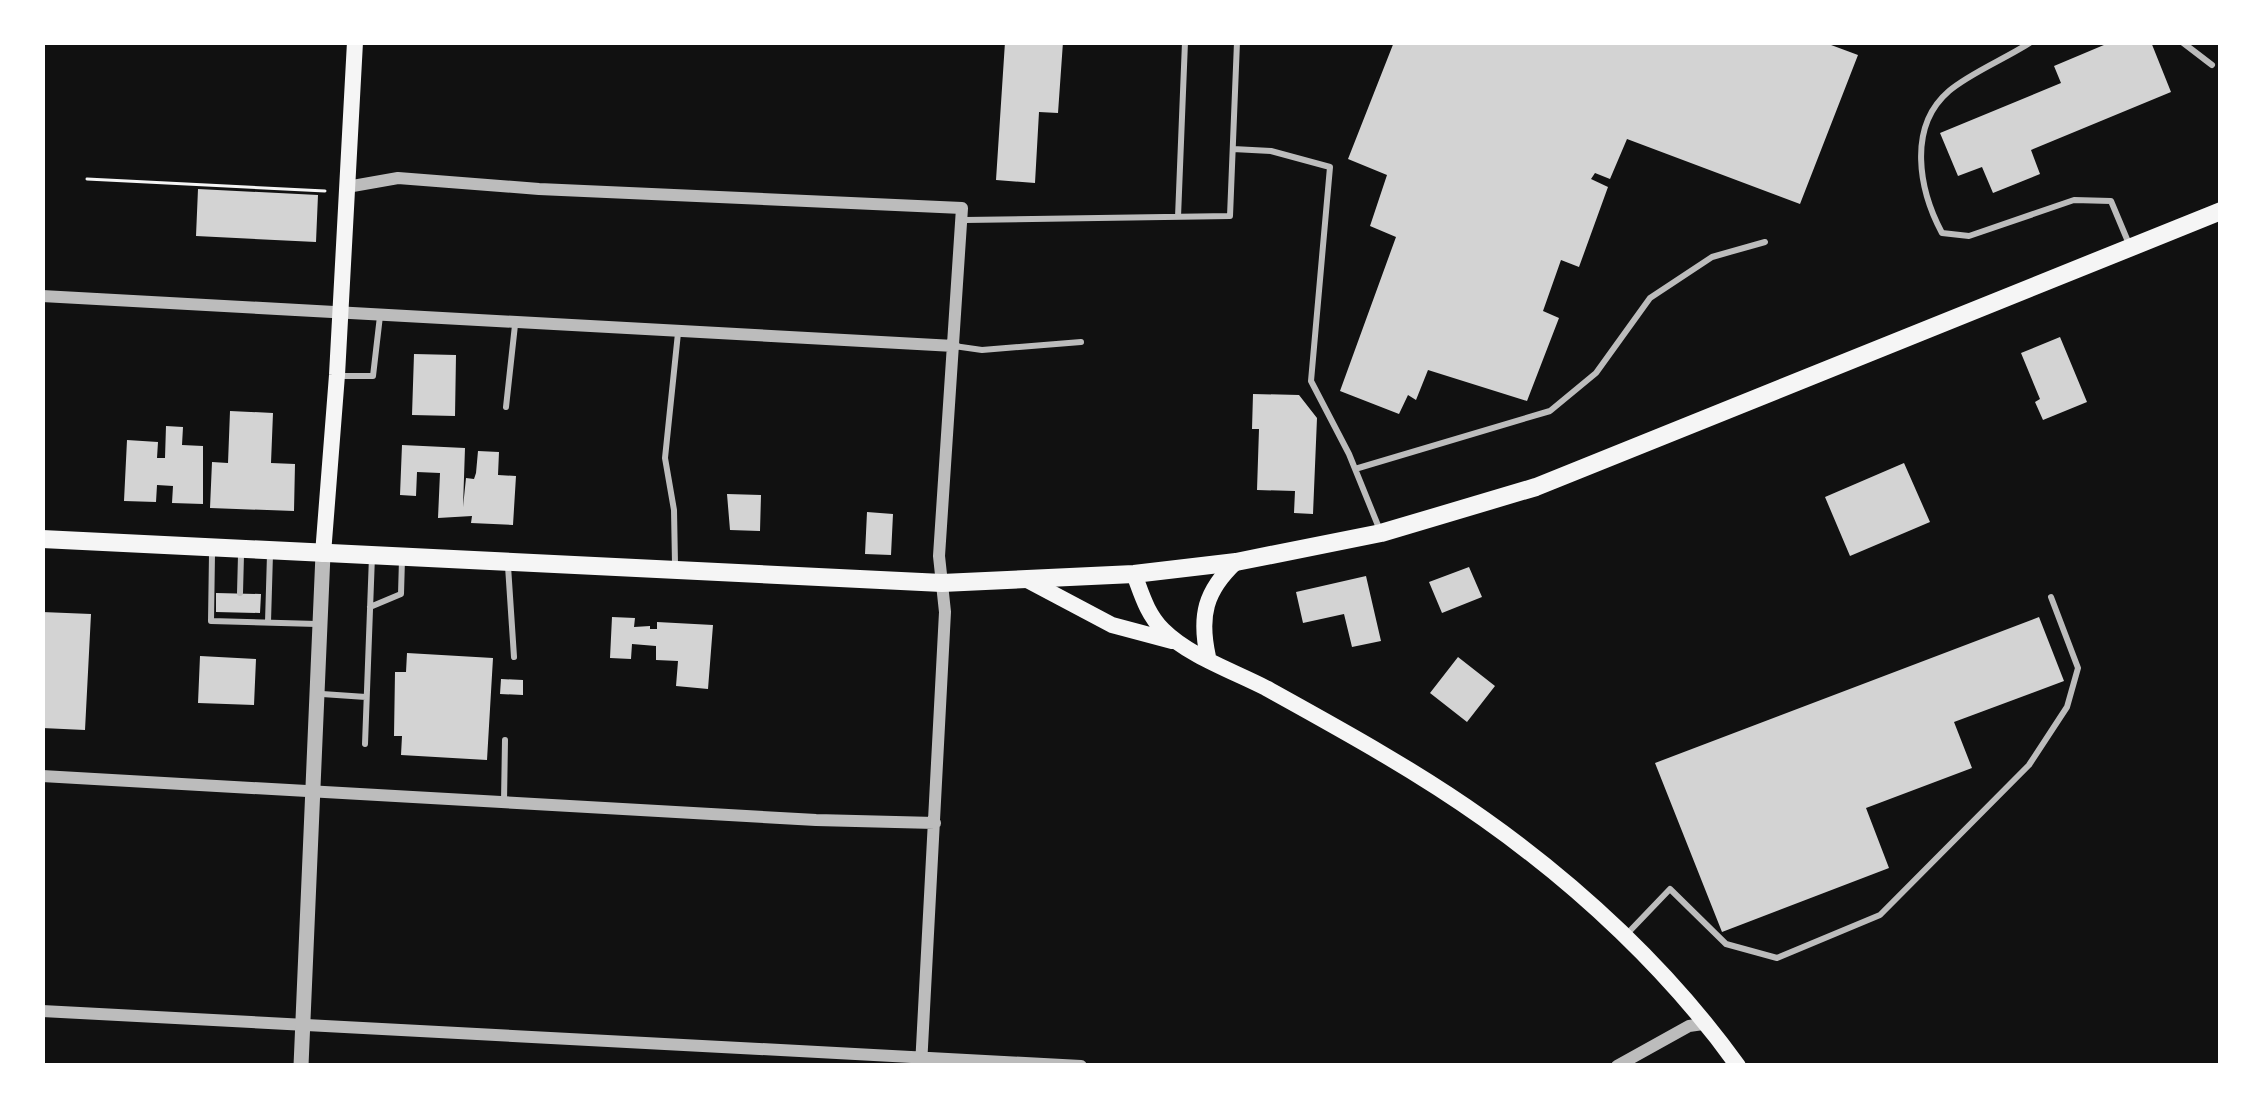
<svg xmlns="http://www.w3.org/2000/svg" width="2263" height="1108" viewBox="0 0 2263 1108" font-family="Ubuntu,sans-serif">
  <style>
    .building { fill: #d3d3d3 }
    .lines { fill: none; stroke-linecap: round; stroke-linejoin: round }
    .path { stroke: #f5f5f5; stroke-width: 3 }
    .service { stroke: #bcbcbc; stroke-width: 6 }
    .minor { stroke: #bcbcbc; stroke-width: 12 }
    .tertiary { stroke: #bcbcbc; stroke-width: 15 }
    .secondary { stroke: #f5f5f5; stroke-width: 16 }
    .primary { stroke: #f5f5f5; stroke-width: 18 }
  </style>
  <rect width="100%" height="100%" fill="#111"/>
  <path class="building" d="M1005,42H1063L1058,113L1039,112L1035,183L996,180Z
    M1394,42H1823L1858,55L1800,204L1627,139L1610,179L1595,173L1591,179L1608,187L1579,267L1561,260L1543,311L1559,318L1527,401L1428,370L1416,400L1408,395L1399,414L1340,391L1396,237L1370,226L1387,175L1348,159Z
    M2111,42H2151L2171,92L2031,150L2040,174L1993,193L1982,167L1958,176L1940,133L2061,83L2054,66Z
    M198,189L318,195L316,242L196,236Z
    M2060,337L2087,402L2043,420L2035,402L2040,399L2021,353Z
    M414,354L456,355L455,416L412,415Z
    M1253,394L1299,395L1317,418L1313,514L1294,513L1295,491L1257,490L1259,429H1252Z
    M230,411L273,413L271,463L295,464L294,511L210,508L212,462L228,463Z
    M166,426L183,427L182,445L203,446V504L172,503L173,486L157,485L156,502L124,501L127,440L158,442L157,458H165Z
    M402,445L465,448L463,507L466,478L474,479L476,473L478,451L499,452L498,475L516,476L513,525L471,523L472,516L438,518L440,473L417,472L416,496L400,495Z
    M1904,463L1930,522L1850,556L1825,497Z
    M727,494L761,495L760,531L730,530Z
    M867,512L893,514L891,555L865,554Z
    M1469,567L1482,597L1442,613L1429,582Z
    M1366,576L1381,641L1352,647L1344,614L1303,623L1296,592Z
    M216,593L261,594L260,613L216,612Z
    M42,612L91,614L85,730L42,728Z
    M612,617L635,618L634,627L650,626V629H657V622L713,625L708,689L676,686L678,661L656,660V646L632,644L631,659L610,658Z
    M2039,617L2064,681L1954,722L1972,768L1866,808L1889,868L1722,932L1655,763Z
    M407,653L493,658L487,760L401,755L402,736H394L395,672H406Z
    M200,656L256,659L254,705L198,703Z
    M1458,657L1495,686L1467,722L1430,693Z
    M501,679L523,680V695L500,694Z"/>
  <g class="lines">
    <path class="path" d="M87,179L325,191"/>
    <path class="service" d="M2031,42C2007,58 1970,73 1949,91C1907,127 1919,190 1942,233L1969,236L2074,200L2111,201L2129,244
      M2182,42L2212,65
      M1233,149L1271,151L1330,167L1311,381L1349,454L1379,528
      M1178,217L1185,42
      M965,220L1230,216L1237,42
      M954,346L982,350L1081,342
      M342,376H373L380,316
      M506,407L515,325
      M1355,469L1550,411L1596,373L1650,298L1712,257L1765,242
      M212,554L211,621L317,624
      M675,564L674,510L665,458L678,333
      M508,566L514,657
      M240,593L241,555
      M370,607L401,594L402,559
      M268,622L270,554
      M322,694L366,697
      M365,744L372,556
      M504,802L505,740
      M1625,936L1670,889L1726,944L1777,958L1880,915L2029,765L2067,707L2078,668L2051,597"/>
    <path class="minor" d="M347,187L398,178L539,189L962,208L939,556L945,612L921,1066
      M42,296L954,346
      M42,776L816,820L935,823
      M42,1011L1081,1066
      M1617,1066L1689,1026L1703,1024"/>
    <path class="tertiary" d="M301,1066L323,554"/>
    <path class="secondary" d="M323,554L337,375L355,42
      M1134,574C1142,595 1147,614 1163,630C1189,656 1233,671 1266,688C1340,729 1415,770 1484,819C1579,886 1670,971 1738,1066
      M1029,581L1112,625L1172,641
      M1208,657C1199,616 1205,591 1236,562"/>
    <path class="primary" d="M42,539L942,583L1134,574L1236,562L1381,533L1536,487L2221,211"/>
  </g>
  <rect width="2263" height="1108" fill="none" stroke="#ffffff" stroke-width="90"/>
</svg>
